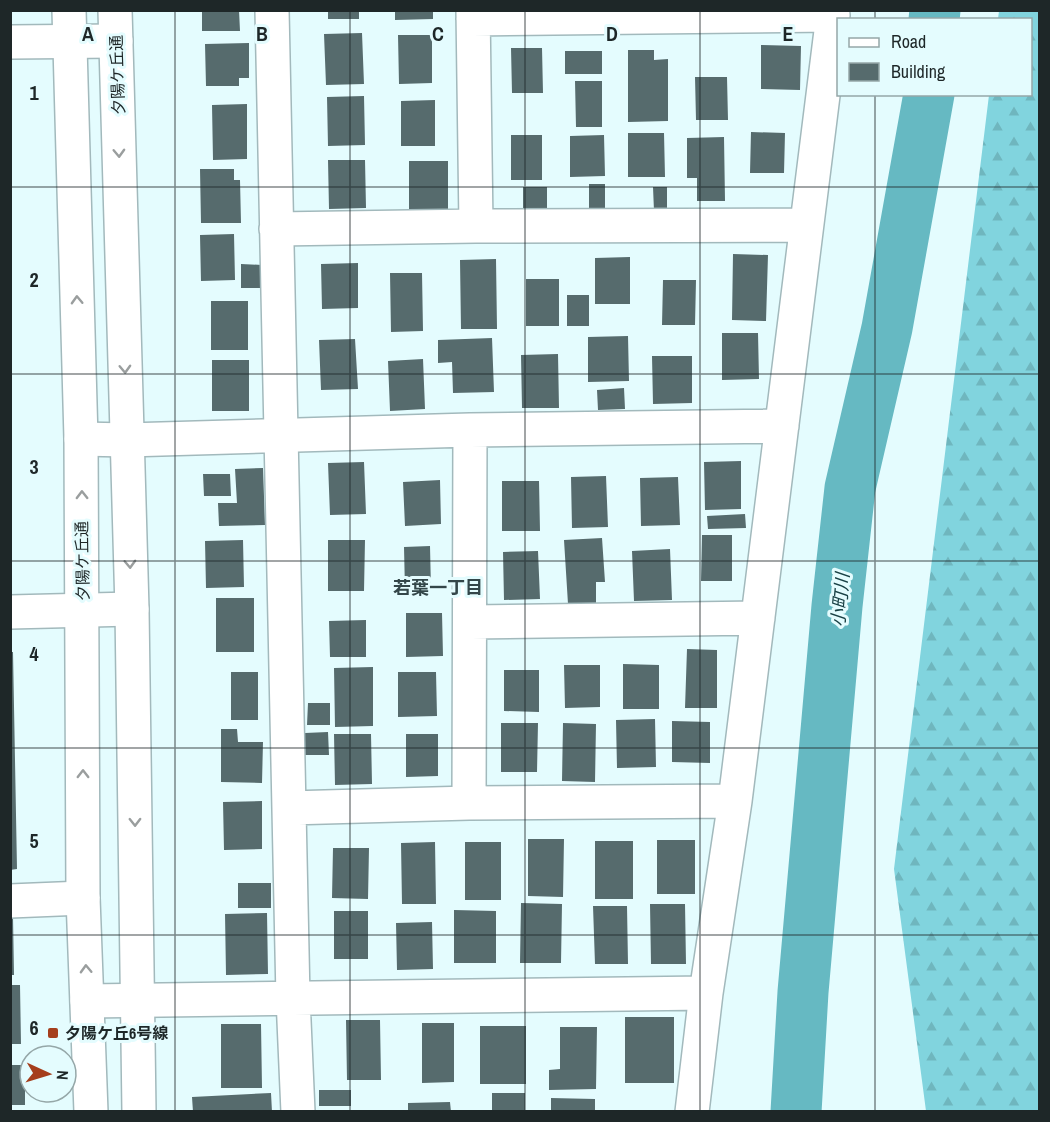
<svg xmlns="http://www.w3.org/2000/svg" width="1050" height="1122" viewBox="0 0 1050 1122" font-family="'Archivo Narrow','Noto Sans JP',sans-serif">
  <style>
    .forest { fill: url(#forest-firs) }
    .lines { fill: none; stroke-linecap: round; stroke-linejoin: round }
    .river { stroke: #66b9c2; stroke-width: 51 }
    .building { fill: #566b6d }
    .minor-casing { stroke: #a2b9bc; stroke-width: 36 }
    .major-casing { stroke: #a2b9bc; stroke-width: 36 }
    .minor { stroke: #fff; stroke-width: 33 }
    .major { stroke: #fff; stroke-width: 33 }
    .oneway { stroke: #9a9e9e }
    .grid { fill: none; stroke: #1e2728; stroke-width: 1.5; stroke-opacity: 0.55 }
    .poi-dot { fill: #a53e1c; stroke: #e4fcfe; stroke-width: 2 }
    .labels { text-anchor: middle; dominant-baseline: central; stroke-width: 6; stroke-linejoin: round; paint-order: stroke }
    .street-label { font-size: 16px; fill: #1e2728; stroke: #e4fcfe }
    .poi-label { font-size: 16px; font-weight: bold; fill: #1e2728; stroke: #e4fcfe; text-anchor: start }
    .neighbourhood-label { font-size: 18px; font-weight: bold; fill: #334649; stroke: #e4fcfe }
    .water-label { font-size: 18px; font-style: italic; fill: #194145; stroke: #e4fcfe }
    .grid-label { font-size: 20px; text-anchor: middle; font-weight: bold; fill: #1e2728; stroke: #e4fcfe; stroke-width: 6; stroke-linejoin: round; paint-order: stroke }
  </style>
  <defs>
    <pattern id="forest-firs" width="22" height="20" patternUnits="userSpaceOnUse" patternTransform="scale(1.5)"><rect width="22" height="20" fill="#81d4de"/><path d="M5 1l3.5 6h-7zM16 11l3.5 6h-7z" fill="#6fb6be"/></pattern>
  </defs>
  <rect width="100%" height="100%" fill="#e4fcfe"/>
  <path class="forest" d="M999,11H1040L1039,1111H926L894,869L989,95L1030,94V20L998,19Z"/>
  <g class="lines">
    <path class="river" d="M934,20L935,10
      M796,1112L803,992L837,606L850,488L887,328L929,94"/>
  </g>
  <path class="building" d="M202,10H239L240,31H202Z
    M328,10H359V19H328Z
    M395,10H433V19L395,20Z
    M362,33L364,84L326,85L324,34Z
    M398,35H432V83L399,84Z
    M249,43V78H239V86H206L205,44Z
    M761,45L801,46L800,90L761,89Z
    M511,48H542L543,93H512Z
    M628,50H654V60L668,59V121L628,122Z
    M565,51H602V74H565Z
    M695,77H727L728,120H696Z
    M575,81H602V127H576Z
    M364,96L365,145L328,146L327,97Z
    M435,100V146H401V101Z
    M247,104V159L213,160L212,105Z
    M751,132L785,133L784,173H750Z
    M628,133H664L665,177H628Z
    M511,135H542V180H511Z
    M604,135L605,176L570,177V136Z
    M724,137L725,201H697V178H687V138Z
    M328,160H365L366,208L329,209Z
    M409,161H448V209H409Z
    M200,169H234V180H240L241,223H201Z
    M589,184H605V210H589Z
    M523,187H547V214H523Z
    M653,187H667V211H654Z
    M234,234L235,280L201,281L200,235Z
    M733,254L768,255L766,321L732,320Z
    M630,257V304H595V258Z
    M496,259L497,329H461L460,260Z
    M358,263V308L322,309L321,264Z
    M241,264L262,265V288H241Z
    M390,273H422L423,331L391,332Z
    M526,279H559V326H526Z
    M663,280H696L695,325H662Z
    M567,295H589V326H567Z
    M211,301H248V350H211Z
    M722,333H758L759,379L722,380Z
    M628,336L629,381L588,382V337Z
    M492,338L494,392L453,393L452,362L438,363V340Z
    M355,339L358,389L321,390L319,340Z
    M558,354L559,408H522L521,355Z
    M652,356H692V403L653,404Z
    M423,359L425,409L390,411L388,361Z
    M212,360H249V411H212Z
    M624,388L625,409L598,410L597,390Z
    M741,461V509L705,510L704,462Z
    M364,462L366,514L330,515L328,463Z
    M263,468L265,525L219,526L218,503H237L235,469Z
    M203,474H230L231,496H204Z
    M606,476L608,527L572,528L571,477Z
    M678,477L680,525L641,526L640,478Z
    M440,480L441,524L405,526L403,482Z
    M502,481H539L540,531H502Z
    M745,514L746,528L708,529L707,516Z
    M702,535H732V581H701Z
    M602,538L605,582H596V603L568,604L564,540Z
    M243,540L244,587L206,588L205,541Z
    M328,540H365L364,591H328Z
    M430,546L431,590L405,591L404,547Z
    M670,549L672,600L634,601L632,551Z
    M538,551L540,599L504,600L503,552Z
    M216,598H254V652H216Z
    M406,613H442L443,656L406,657Z
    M366,620V657H330L329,621Z
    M687,649L717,650V708H685Z
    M10,652H13L17,869L10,870Z
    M623,664L659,665V709H623Z
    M564,665H600V707L565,708Z
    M373,667V726L335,727L334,668Z
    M504,670H539V712L504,711Z
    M231,672H258V720H231Z
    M398,672H436L437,716L398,717Z
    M308,703H330V725H307Z
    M655,719L656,767L617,768L616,720Z
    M672,721L710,722V763L672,762Z
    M501,723H538L537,772H501Z
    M563,723L596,724L595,782L562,781Z
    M221,729H237L238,742H263L262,783L221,782Z
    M328,732L329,755H305V733Z
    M334,734H371L372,784L335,785Z
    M406,734H438V776L406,777Z
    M262,801V849L224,850L223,802Z
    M528,839H564L563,897L528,896Z
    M657,840H695V894H657Z
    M595,841H633V899H595Z
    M435,842L436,904H402L401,843Z
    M465,842H501V900H465Z
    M333,848H369L368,899L332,898Z
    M238,883H271V908H238Z
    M521,903L562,904L561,963H520Z
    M650,904H685L686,964H651Z
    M593,906H627L628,964H595Z
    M454,910L496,911V963H454Z
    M334,911H368V959H334Z
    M267,913L268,974L226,975L225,914Z
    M10,917H13L14,975H10Z
    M432,922L433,969L397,970L396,923Z
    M10,985H20L21,1044H10Z
    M625,1017H674V1083H625Z
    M346,1020H380L381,1080H347Z
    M422,1023H454V1082L422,1083Z
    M221,1024H261L262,1088H221Z
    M480,1026H526V1084H480Z
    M560,1027H597L596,1089L549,1090V1070L560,1069Z
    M10,1065H25V1105H10Z
    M319,1090H351V1106H319Z
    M271,1093L272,1112H193L192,1097Z
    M492,1093H525V1112H492Z
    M551,1098L595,1099V1112H551Z
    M450,1102L451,1112H408V1103Z"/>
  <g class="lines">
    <g class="minor-casing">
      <path id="minor" d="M272,10L293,998L298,1112
        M473,10L476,226
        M473,19L833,15L735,801L706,993L692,1112
        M10,42L116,41
        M276,229L476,226L806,225
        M81,439L127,440L470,430L782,426
        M10,612L132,609
        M471,622L758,618
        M469,803L470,430
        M289,808L469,803L735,801
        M10,901L83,898
        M87,1001L706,993"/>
    </g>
    <g class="major-casing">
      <path id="major" d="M69,10L81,439L83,898L91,1112
        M115,10L132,609L139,1112"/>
    </g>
    <use href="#minor" class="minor"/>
    <use href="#major" class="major"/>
  </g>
  <defs><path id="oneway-chevron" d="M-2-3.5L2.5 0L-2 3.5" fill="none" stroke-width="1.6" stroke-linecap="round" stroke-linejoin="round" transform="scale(1.5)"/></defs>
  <g class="oneway">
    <use href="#oneway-chevron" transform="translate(119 153) rotate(88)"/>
    <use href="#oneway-chevron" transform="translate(77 300) rotate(-92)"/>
    <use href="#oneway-chevron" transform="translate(125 369) rotate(88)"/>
    <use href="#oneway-chevron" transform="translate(82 495) rotate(-91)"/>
    <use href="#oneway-chevron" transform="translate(130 564) rotate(88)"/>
    <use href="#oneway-chevron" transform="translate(83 774) rotate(-90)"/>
    <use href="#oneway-chevron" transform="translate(135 822) rotate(89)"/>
    <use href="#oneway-chevron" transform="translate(86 969) rotate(-92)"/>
  </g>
  <path class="grid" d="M175,10V1112M350,10V1112M525,10V1112M700,10V1112M875,10V20M875,94V1112M10,187H1040M10,374H1040M10,561H1040M10,748H1040M10,935H1040"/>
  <rect class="poi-dot" x="47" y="1027" width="12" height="12" rx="3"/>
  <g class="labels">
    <g class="street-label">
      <text transform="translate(117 75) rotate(-92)">夕陽ケ丘通</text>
      <text transform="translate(82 561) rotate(-91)">夕陽ケ丘通</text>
    </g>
    <g class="poi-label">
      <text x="65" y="1033">夕陽ケ丘6号線</text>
    </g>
    <g class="neighbourhood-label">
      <text x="438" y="587">若葉一丁目</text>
    </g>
    <g class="water-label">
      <text transform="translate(840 600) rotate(-85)">小町川</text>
    </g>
  </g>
  <g class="grid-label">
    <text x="88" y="41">A</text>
    <text x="262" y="41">B</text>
    <text x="438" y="41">C</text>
    <text x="612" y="41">D</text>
    <text x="788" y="41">E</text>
    <text x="34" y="100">1</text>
    <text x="34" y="287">2</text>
    <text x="34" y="474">3</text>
    <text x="34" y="661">4</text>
    <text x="34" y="848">5</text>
    <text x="34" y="1035">6</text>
  </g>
  <rect width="1050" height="1122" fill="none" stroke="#1e2728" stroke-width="24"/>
  <rect x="837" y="18" width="195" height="78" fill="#e4fcfe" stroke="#95a7a8" stroke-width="1.5"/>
  <rect x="849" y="38" width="30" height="9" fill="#ffffff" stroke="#95a7a8" stroke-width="1.5"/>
  <text x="891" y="48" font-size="18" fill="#1e2728">Road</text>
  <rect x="849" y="63" width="30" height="18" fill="#566b6d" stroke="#95a7a8" stroke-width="1.5"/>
  <text x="891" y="78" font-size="18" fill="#1e2728">Building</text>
  <g transform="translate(48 1074) rotate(94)"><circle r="28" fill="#e4fcfe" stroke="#95a7a8" stroke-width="1.5"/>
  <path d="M0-4.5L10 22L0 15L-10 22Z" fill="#a53e1c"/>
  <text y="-9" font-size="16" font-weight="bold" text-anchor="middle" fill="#1e2728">N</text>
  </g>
</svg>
